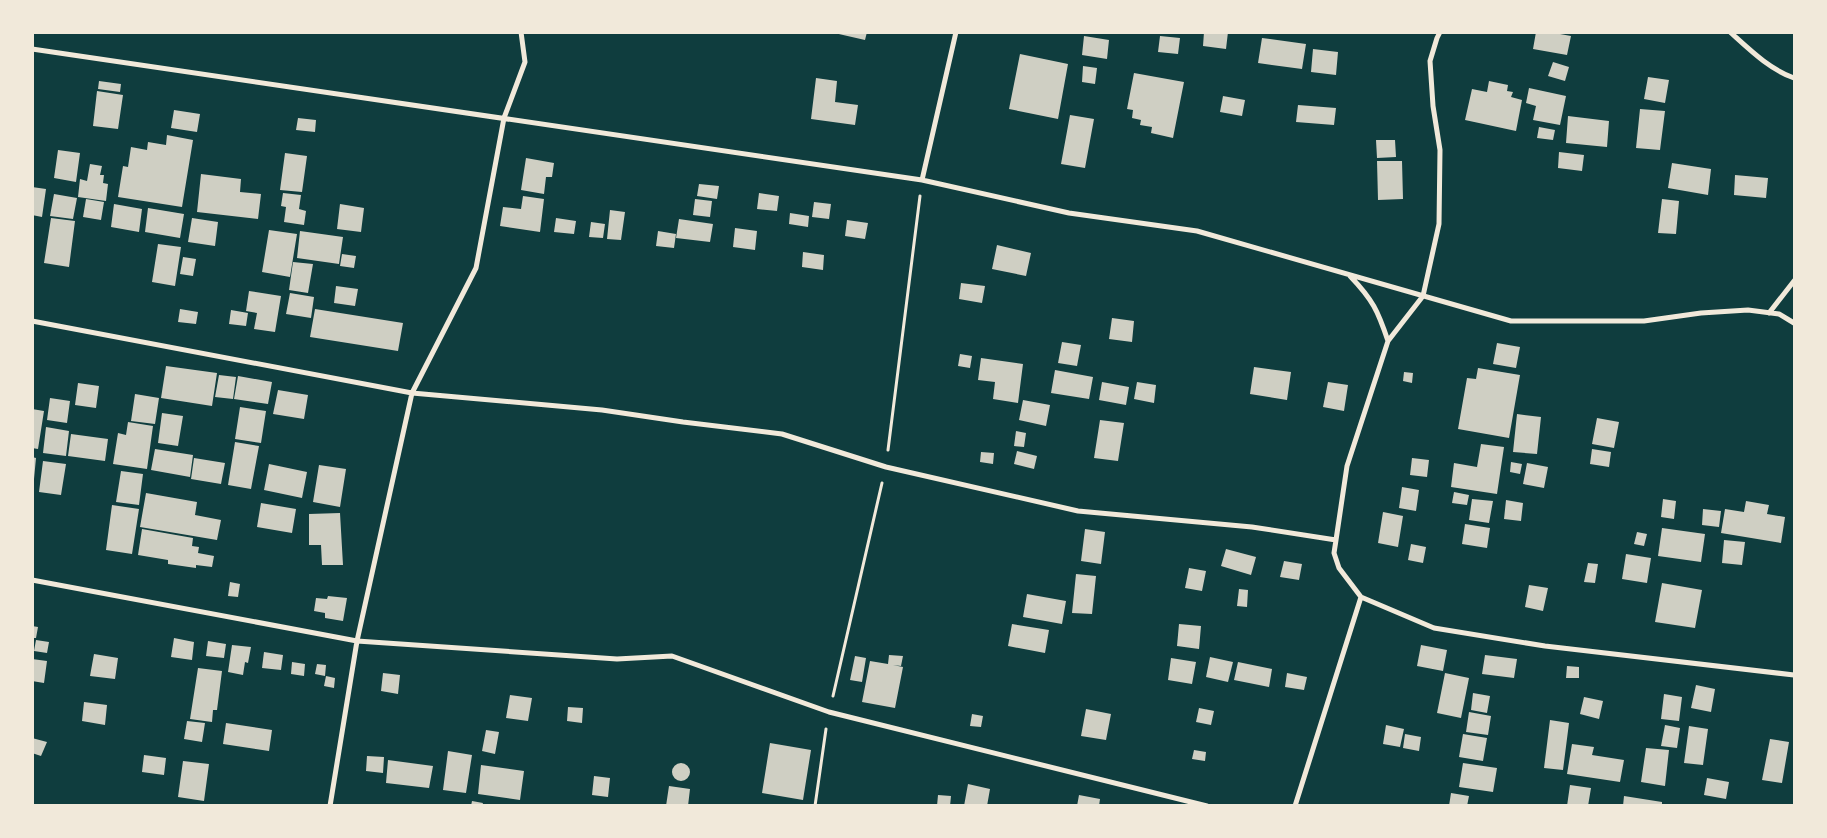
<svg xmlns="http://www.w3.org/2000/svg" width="1827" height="838" viewBox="0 0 1827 838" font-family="'Noto Serif',serif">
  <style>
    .building { fill: #cfcfc3 }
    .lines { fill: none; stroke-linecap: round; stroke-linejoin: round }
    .path { stroke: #f1e9da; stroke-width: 3 }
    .minor { stroke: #f1e9da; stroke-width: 5 }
  </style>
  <rect width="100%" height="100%" fill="#0f3d3e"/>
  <path class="building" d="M830,32H867L865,40Z
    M1204,32H1228L1226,49L1203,46Z
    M1536,32H1549L1571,36L1567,55L1533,49Z
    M1084,36L1109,40L1107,59L1082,55Z
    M1160,36L1180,38L1178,54L1158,52Z
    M1262,38L1306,44L1302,69L1258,63Z
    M1313,49L1338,52L1336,75L1311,72Z
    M1020,54L1068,64L1058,119L1009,109Z
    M1553,62L1569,67L1565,81L1548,76Z
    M1083,66L1097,68L1095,84L1082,82Z
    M1134,73L1184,82L1173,138L1151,133L1152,127L1140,125L1141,120L1132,118L1133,110L1127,109Z
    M1648,77L1669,80L1665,103L1644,99Z
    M816,78L837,81L835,102L858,105L855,125L811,119Z
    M99,81L121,84L120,92L98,89Z
    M1489,81L1508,85L1507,91L1513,92L1511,97L1522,100L1516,131L1465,120L1472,89L1487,92Z
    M1529,88L1566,96L1560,125L1533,120L1536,106L1526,103Z
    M97,91L123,95L118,129L93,126Z
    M1223,96L1245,100L1242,116L1220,112Z
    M1298,105L1336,108L1334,125L1296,122Z
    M1640,109L1665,111L1660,150L1636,148Z
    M174,110L200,114L197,132L171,128Z
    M1070,115L1094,119L1085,168L1061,164Z
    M1568,116L1609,121L1607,147L1566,143Z
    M298,118L316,120L315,132L296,130Z
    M1539,127L1555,130L1553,140L1537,138Z
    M167,135L193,140L182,207L118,197L123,166L128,167L131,147L147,150L148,142L166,145Z
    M1376,140H1395L1396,157L1377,158Z
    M58,150L80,153L76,182L54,178Z
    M1559,152L1584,155L1582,171L1558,168Z
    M285,153L307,156L302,192L280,190Z
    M526,158L554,163L552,177H546L544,194L521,190Z
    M1377,161H1402L1403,199L1378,200Z
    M1672,163L1711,169L1708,195L1668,188Z
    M90,164L102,166L100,175H104L103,183L108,184L106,201L78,197L80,179L87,181Z
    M201,174L241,179L240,192L261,194L258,219L197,212Z
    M1735,175L1768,178L1766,198L1734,195Z
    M699,184L719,186L717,199L697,196Z
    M32,187L46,189L42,217L32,215Z
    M283,193L301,195L299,209L306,211L304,225L284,222L286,207L281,206Z
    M759,193L779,196L777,211L757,209Z
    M54,194L77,198L73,219L50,216Z
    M523,196L544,199L540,232L500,226L503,207L521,209Z
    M86,199L104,202L101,220L83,217Z
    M695,199L712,201L710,217L693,215Z
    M1662,199L1679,201L1676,234L1658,233Z
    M814,202L831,204L829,219L812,217Z
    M114,204L142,209L139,232L111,227Z
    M340,204L364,208L361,232L337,229Z
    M148,208L184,214L180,238L145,232Z
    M610,210L625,212L621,240L607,239Z
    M790,213L809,216L808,227L789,224Z
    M51,218L75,221L69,267L44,263Z
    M192,218L218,222L215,246L188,242Z
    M556,218L576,221L574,234L554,232Z
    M679,219L713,224L710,242L676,238Z
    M847,220L868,223L865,239L845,236Z
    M591,222L605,224L603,238L589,237Z
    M735,228L757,231L755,250L733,247Z
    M269,230L297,234L290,277L262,272Z
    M300,231L343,237L339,264L297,258Z
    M658,231L676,234L674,248L656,246Z
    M158,244L181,247L175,286L152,282Z
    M997,245L1031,253L1026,276L992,269Z
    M803,252L824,255L823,270L802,267Z
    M342,254L356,256L354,268L340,266Z
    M183,257L196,259L193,276L180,274Z
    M293,262L313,264L308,293L289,290Z
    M961,283L985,286L982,303L959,299Z
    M336,286L358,289L355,306L334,303Z
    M249,291L281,296L275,332L254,329L257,313L246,311Z
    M290,293L314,297L311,318L286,314Z
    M180,309L198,312L196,324L178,322Z
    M315,309L403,323L398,351L310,337Z
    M231,310L248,313L246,326L229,324Z
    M1112,318L1134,321L1132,342L1109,339Z
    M1062,342L1081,345L1077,366L1058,363Z
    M1497,343L1520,347L1516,368L1493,364Z
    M960,354L972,356L970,368L958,366Z
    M981,358L1023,364L1018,403L993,399L995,382L978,380Z
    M166,366L217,373L212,406L161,398Z
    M1254,367L1291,372L1287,400L1250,394Z
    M1478,368L1520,375L1509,438L1458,429L1467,378L1476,379Z
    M1055,370L1093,377L1089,399L1051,393Z
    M1404,372L1413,373L1412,383L1403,381Z
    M219,375L236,377L233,399L215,397Z
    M238,376L272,382L268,404L234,399Z
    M1102,382L1129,387L1126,405L1099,400Z
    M1137,382L1156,385L1154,403L1134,399Z
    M1328,382L1348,385L1344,411L1323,407Z
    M78,383L99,386L96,408L75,405Z
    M278,390L308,395L304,419L273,414Z
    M135,394L159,398L155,424L131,421Z
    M50,398L70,401L67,423L47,420Z
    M1023,400L1050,405L1046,426L1019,420Z
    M240,407L266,411L261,443L235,439Z
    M32,409L44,411L38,449L32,448Z
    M162,413L183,416L178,446L158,443Z
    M1517,414L1541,417L1537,454L1513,452Z
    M1597,418L1619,422L1614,448L1592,444Z
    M1100,420L1124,423L1118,461L1094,458Z
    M128,422L153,426L147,469L113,464L118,433L126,435Z
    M46,427L69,431L66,456L43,453Z
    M1016,431L1026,433L1024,447L1014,446Z
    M71,434L108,439L105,461L68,456Z
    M235,442L259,446L251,489L228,485Z
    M1481,444L1504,447L1497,494L1451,487L1454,463L1477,467Z
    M155,449L193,455L190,477L151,470Z
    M1592,449L1611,452L1609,467L1590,464Z
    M1017,451L1037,456L1034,469L1014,464Z
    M981,452L994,453L993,464L980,462Z
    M32,457L36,458L34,479H32Z
    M194,458L225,463L221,484L191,479Z
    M1412,458L1429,460L1427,477L1410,475Z
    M43,461L66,464L61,495L39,492Z
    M1511,462L1522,464L1520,474L1510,472Z
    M1527,463L1548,467L1544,488L1523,484Z
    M269,464L307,472L302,498L264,490Z
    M319,465L346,469L340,507L313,502Z
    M121,471L143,474L139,505L116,502Z
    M1402,487L1419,490L1416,511L1399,508Z
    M1454,492L1469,495L1467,505L1452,503Z
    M146,493L197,502L195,515L221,520L217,540L140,527Z
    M1472,499L1493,501L1489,523L1469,520Z
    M1663,499L1676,501L1674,519L1661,517Z
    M1506,500L1523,503L1521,521L1504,519Z
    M1746,501L1769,505L1767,514L1785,517L1781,543L1721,533L1725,509L1744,512Z
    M261,503L296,509L292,533L257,527Z
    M112,505L139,509L132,554L106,550Z
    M1703,509L1721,511L1719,527L1702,525Z
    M1383,512L1403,516L1398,547L1378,543Z
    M340,513L343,565H322L321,545H309V514Z
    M1465,524L1490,528L1487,548L1462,544Z
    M1662,528L1705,534L1701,562L1658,556Z
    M142,529L193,538L192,546L199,547L198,553L214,556L212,567L196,565V568L168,564V560L138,555Z
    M1085,529L1105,532L1101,564L1081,561Z
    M1637,532L1647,534L1644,546L1634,544Z
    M1724,540L1745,542L1742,565L1722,563Z
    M1411,544L1426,547L1423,563L1408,560Z
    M1226,549L1256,557L1251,575L1221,566Z
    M1626,554L1651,558L1647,583L1622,579Z
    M1284,561L1302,564L1299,580L1280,577Z
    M1588,563L1598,564L1595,583L1584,582Z
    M1189,568L1206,571L1202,591L1185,588Z
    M1076,574L1096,576L1092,614L1072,613Z
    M230,582L240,584L238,597L228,596Z
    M1662,583L1702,590L1695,628L1655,622Z
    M1529,585L1548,588L1543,611L1525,607Z
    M1239,589L1248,590L1247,607L1237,606Z
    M1027,594L1066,601L1062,624L1023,617Z
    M328,596L347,598L343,621L325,618V613L314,611L316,598L327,599Z
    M1012,624L1049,630L1045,653L1008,646Z
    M1179,624L1201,626L1199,649L1177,646Z
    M32,626L38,627L36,638H32Z
    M174,638L194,642L192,660L171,657Z
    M36,640L49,642L47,653L34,651Z
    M208,641L226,644L224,658L206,656Z
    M232,645L251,647L248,663L245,662L243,675L228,672Z
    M1421,645L1447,650L1443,671L1417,666Z
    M264,652L283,655L281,670L262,668Z
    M94,654L118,658L115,679L90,676Z
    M889,655L903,656L901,666L893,665L903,667L895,708L862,702L870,661L888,664Z
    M1485,655L1517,659L1514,678L1482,674Z
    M855,656L866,658L862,682L850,680Z
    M1210,657L1233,662L1228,682L1206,677Z
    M1171,658L1196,662L1192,684L1168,680Z
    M32,659L47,661L44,683L32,681Z
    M292,662L305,664L304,676L291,674Z
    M1238,662L1272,669L1269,687L1234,680Z
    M317,664L326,665L325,676L315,674Z
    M1567,666L1579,667V678H1566Z
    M198,668L222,671L217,710H213L212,722L190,719Z
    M383,673L400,675L398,694L381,691Z
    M1287,673L1307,677L1304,690L1285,687Z
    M1445,673L1469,678L1461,718L1437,713Z
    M326,676L335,678L334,688L324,686Z
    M1696,685L1715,689L1711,712L1691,708Z
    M1473,693L1490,696L1487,713L1471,710Z
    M1664,694L1682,697L1679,721L1661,719Z
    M510,695L532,698L528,721L506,718Z
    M1584,697L1603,701L1599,719L1580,714Z
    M84,702L107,705L105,725L82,721Z
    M568,707L583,708L582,723L567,721Z
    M1199,708L1214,711L1211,725L1196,722Z
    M1086,709L1111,714L1106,740L1081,736Z
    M1469,712L1491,716L1488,735L1466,732Z
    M972,714L983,716L981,727L970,726Z
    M1550,720L1569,723L1563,770L1544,768Z
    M187,721L205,723L202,742L184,739Z
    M226,723L272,730L269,751L223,744Z
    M1386,725L1404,729L1400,747L1383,744Z
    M1665,725L1680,728L1677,748L1661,746Z
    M1689,726L1708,729L1703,765L1684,763Z
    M486,730L499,732L495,754L482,751Z
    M1405,734L1421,737L1419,751L1403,748Z
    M1463,734L1487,738L1483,761L1459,757Z
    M32,738L47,742L41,756L32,753Z
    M1770,739L1789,742L1782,783L1762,780Z
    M770,743L811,750L803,800L762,793Z
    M1572,744L1594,747L1592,755L1624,760L1620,782L1567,774Z
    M1646,748L1669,750L1665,786L1641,782Z
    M1194,750L1206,752L1205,761L1192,759Z
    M448,751L472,755L466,793L443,790Z
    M144,755L166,758L164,775L142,772Z
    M367,756L384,757L383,773L366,771Z
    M388,760L433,766L429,788L386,783Z
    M183,761L209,764L204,801L178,797Z
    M672 772a9 9 0 1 1 18 0a9 9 0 1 1-18 0Z
    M1463,763L1497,768L1493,792L1459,787Z
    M481,765L524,771L520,800L478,794Z
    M594,776L610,778L608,797L592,795Z
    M1707,778L1729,782L1726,799L1704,795Z
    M968,784L990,789L987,806H964Z
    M1570,785L1591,788L1588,806H1567Z
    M669,786L690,789L688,806H666Z
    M1451,793L1469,796L1467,806H1449Z
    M938,795L951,796L950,806H937Z
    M1079,795L1100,799L1099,806H1077Z
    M1624,796L1662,802V806H1623Z
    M472,801L483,803L482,806H471Z"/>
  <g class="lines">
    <path class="path" d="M888,450L920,196
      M833,696L882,483
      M815,806L826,729"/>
    <path class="minor" d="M1730,32C1750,50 1769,69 1794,78
      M32,49L922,180L1069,213L1197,231L1511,321H1644L1701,313L1748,310L1779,314L1794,323
      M922,180L956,32
      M1350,276C1373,300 1378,311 1388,341
      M1769,313L1794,281
      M32,321L412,393L602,410L683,422L782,434L886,467L1078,511L1252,527L1336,540
      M32,580L357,641L617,659L672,656L829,712L1207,806
      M1361,597L1434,628L1545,646L1794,675
      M330,806L357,641L412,393L476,268L504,118L525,62L521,32
      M1295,806L1361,597L1339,568L1334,553L1336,540L1347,466L1388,341L1423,296L1439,224L1440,150L1433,106L1430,61L1437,38L1440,32"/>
  </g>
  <rect width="1827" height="838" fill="none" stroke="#f1e9da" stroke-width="68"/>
</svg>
